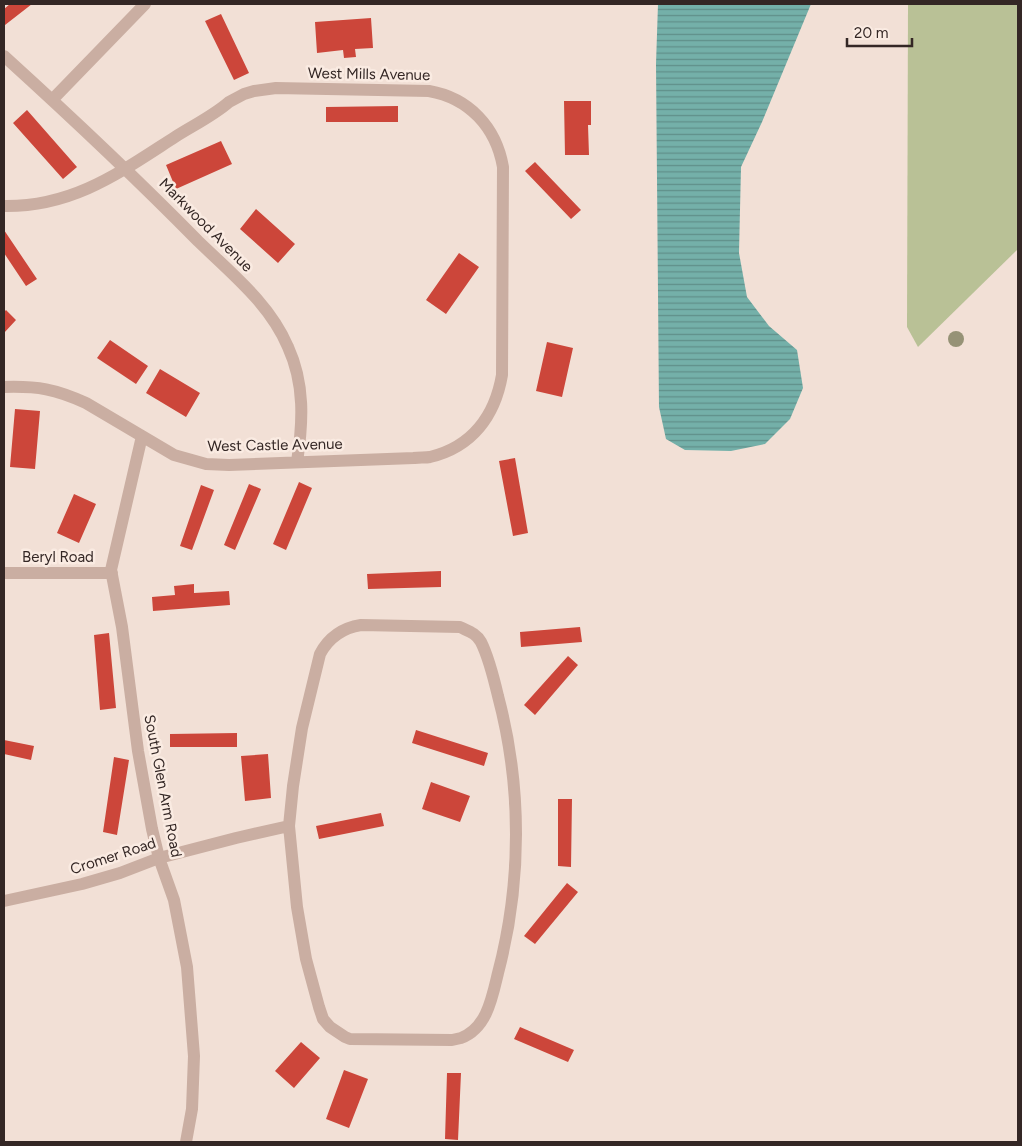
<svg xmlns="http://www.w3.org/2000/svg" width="1022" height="1146" viewBox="0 0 1022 1146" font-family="Figtree,sans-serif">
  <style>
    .grass { fill: #b9c196 }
    .water { fill: url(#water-rules) }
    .building { fill: #cc463a }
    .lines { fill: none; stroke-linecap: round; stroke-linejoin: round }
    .minor { stroke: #caaea2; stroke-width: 12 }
    .tree { fill: #969276 }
    .labels { text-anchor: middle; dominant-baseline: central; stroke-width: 5; stroke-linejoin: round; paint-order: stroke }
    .street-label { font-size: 15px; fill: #342725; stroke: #faebe2 }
  </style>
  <defs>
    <pattern id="water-rules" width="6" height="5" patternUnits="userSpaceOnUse" patternTransform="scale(1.25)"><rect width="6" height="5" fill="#74b0a9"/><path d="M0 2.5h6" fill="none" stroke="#608f89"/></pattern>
  </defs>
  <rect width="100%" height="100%" fill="#f2e0d6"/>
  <path class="grass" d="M908,4H1018V249L918,347L907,327Z"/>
  <path class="water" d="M658,4H811L762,122L741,167L739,253L747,297L769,326L797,350L803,388L790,419L765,444L731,451L685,450L666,439L659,407L656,64Z"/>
  <path class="building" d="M10,4H32L5,25L4,9Z
    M221,14L249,73L234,80L205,21Z
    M371,18L373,48L355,49L356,57L344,58L343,50L317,53L315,22Z
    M564,101H591V125H588L589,155H565Z
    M398,106V122H326V107Z
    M27,110L77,167L63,179L13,123Z
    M221,141L232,164L176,189L166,165Z
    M535,162L581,210L571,219L525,171Z
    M256,209L295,244L278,263L240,229Z
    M4,230L37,279L26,286L4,253Z
    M459,253L479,267L446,314L426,300Z
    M6,310L16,320L4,333V312Z
    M110,340L148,366L136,384L97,358Z
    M547,342L573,348L562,397L536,391Z
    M160,369L200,393L186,417L146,393Z
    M15,409L40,411L35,469L10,467Z
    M515,458L528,533L513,536L499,461Z
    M299,482L312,488L286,550L273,544Z
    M249,484L261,489L235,550L224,545Z
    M201,485L214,490L192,550L180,546Z
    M74,494L96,504L79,543L57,533Z
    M441,571V587L368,589L367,574Z
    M194,584V593L229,591L230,605L153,611L152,597L175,595L174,586Z
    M580,627L582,642L521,647L520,632Z
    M109,633L116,708L100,710L94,635Z
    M568,656L578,665L535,715L524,705Z
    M416,730L488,753L484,766L412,743Z
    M237,733V747H170V734Z
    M4,740L34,746L31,760L4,754Z
    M268,754L271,798L245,801L241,756Z
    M114,757L129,760L117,835L103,832Z
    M431,782L470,796L460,822L422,809Z
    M558,799H572L571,867L558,866Z
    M381,813L384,826L319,839L316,826Z
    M567,883L578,892L535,944L524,936Z
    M520,1027L574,1050L568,1062L514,1039Z
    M301,1042L320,1058L294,1088L275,1071Z
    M344,1070L368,1079L349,1128L326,1119Z
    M447,1073H461L458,1140L445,1139Z"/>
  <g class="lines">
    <path class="minor" d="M4,56C70,116 135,177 198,241C231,273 270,304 288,347C305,384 303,422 297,462
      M52,100L145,4
      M4,206C73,207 119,173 175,137C192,126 213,116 229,102L244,94L254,91L276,88L429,91C469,98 496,127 503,167L502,375C495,416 472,447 430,457C425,458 419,457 414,458L229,465L206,464L174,455L86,403C55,389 38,386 4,387
      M142,436L111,570L122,627L138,751L152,829L159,858L174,900L187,967L194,1056L192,1109L186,1142
      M4,573H112
      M361,625L460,627C468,631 476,633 481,642C489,658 494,679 498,696C522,786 522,882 498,973C492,998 487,1028 461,1038L452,1040L350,1039L345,1037L330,1027L323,1019L319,1007L306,959L297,907L289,826L293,786L302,728L320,654C329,637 342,628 361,625Z
      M4,901L82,884L120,873L159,858L236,838L289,826"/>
  </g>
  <circle class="tree" cx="956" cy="339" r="8"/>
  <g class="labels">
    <g class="street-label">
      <text transform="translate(369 74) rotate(1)">West Mills Avenue</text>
      <text transform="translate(206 225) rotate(45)">Markwood Avenue</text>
      <text transform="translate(275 445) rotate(-1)">West Castle Avenue</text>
      <text x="58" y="557">Beryl Road</text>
      <text transform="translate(163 786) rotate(79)">South Glen Arm Road</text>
      <text transform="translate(113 856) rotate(-18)">Cromer Road</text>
    </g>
  </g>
  <rect width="1022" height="1146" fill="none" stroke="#342725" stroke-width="10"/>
  <path d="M847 38v8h65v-8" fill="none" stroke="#342725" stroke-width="2.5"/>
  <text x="854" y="38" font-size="15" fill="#342725" stroke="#faebe2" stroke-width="4" paint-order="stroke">20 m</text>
</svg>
